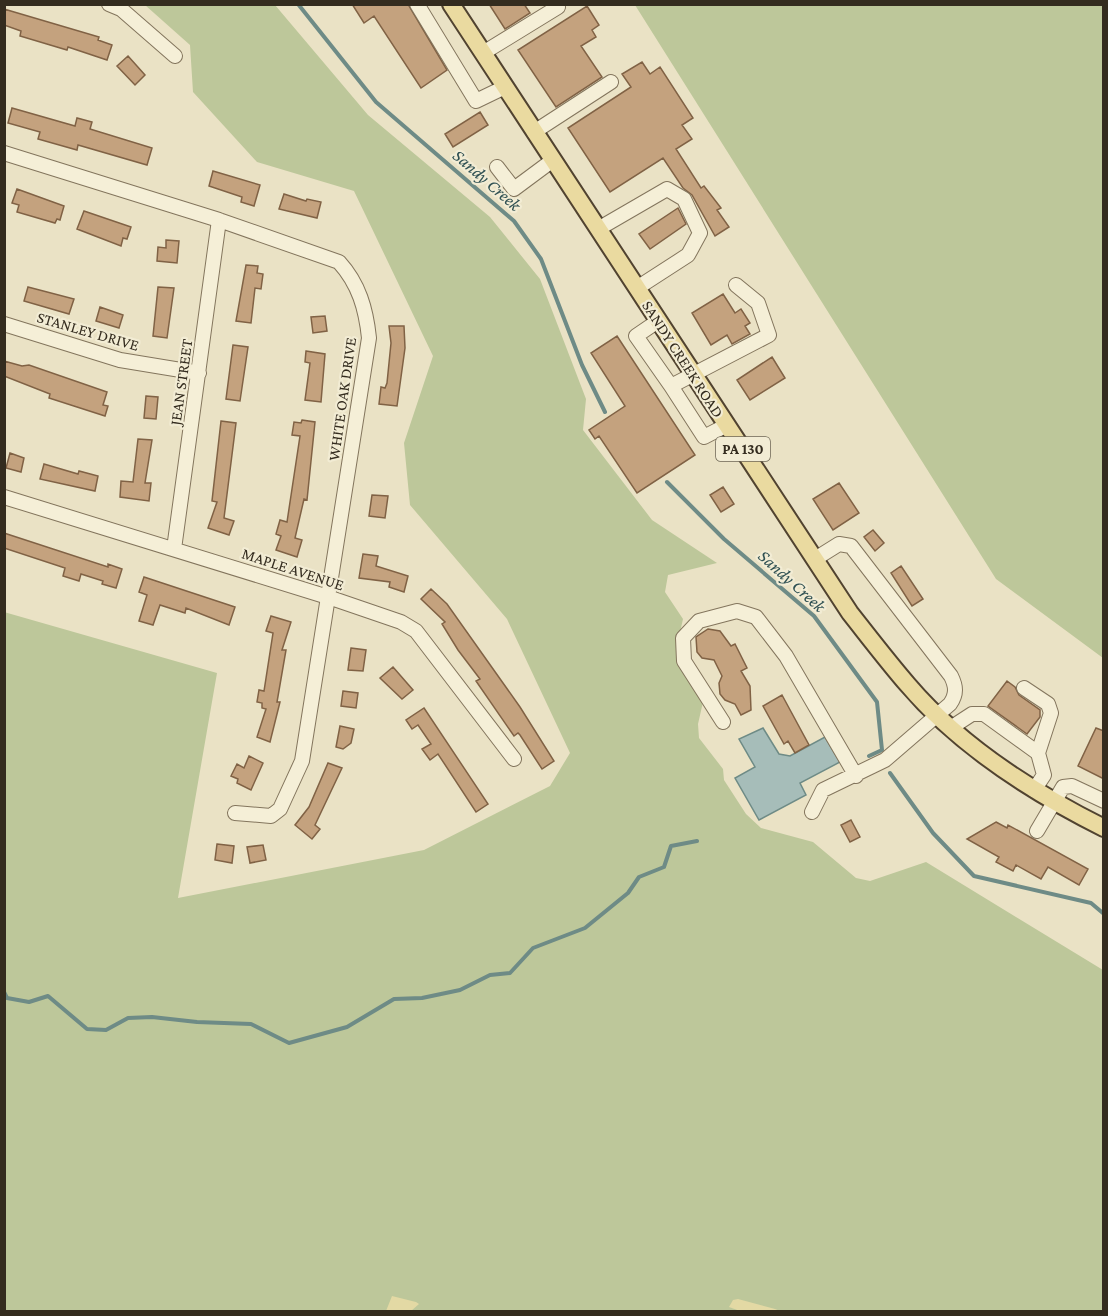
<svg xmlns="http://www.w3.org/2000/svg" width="1108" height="1316" viewBox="0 0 1108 1316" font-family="'Crimson Pro',serif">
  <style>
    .green { fill: #bdc79a }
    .sand { fill: #e3d9a4 }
    .water { fill: #a6bdb9; stroke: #6e8b86; stroke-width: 1.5 }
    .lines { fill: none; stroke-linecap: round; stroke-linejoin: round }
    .stream { stroke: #6e8b86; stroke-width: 4 }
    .building { fill: #c4a27e; stroke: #806245; stroke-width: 1.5 }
    .minor-casing { stroke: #83755d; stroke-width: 16 }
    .major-casing { stroke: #514330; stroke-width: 20 }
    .minor { stroke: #f5efd7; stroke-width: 14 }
    .major { stroke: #eadaa0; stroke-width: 16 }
    .labels { text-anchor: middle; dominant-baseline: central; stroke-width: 4.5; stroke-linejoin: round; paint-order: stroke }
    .shield { fill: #f2ecd4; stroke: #6d6655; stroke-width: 1.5 }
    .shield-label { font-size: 15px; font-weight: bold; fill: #342c1f }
    .street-label { font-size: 16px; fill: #342c1f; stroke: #f2ecd4 }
    .water-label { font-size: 18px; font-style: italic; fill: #305153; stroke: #f2ecd4 }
  </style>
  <rect width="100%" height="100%" fill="#eae2c5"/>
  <path class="green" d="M145,5H275L368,115L490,217L540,279L586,399L583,430L652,520L717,563L668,575L665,592L683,619L678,641L703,702L698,724L699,738L723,769L724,780L746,814L761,828L813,842L856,878L870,881L926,862L1103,970V1311H5L4,612L217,673L178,898L424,850L550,786L570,753L507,619L410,505L404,443L433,356L354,191L257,162L193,92L190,45Z
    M635,5H1103V658L996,579Z"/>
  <path class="sand" d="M392,1296L416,1302L419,1304L411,1311H386Z
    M738,1299L775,1309L780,1311H740L729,1307L733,1300Z"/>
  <path class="water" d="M763,728L779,754L790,756L825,737L840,762L800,783L806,795L759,820L735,778L755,767L739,739Z"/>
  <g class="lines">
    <path class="stream" d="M298,4L376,102L514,221L541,259L582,365L605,412
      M667,482L724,539L814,616L877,702L882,750L869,756
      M890,773L933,833L974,876L1091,903L1104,914
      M4,992L7,998L29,1002L48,996L87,1029L106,1030L128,1018L152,1017L197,1022L251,1024L289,1043L347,1027L394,999L422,998L460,990L490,975L510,973L533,948L585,928L628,893L639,877L664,867L671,846L697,841"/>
  </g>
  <path class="building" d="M352,4H408L447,70L421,88L374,16L364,23Z
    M489,4H524L530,13L505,29Z
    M587,6L599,25L592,30L596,37L581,46L602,77L556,107L518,50Z
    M4,9L99,37L98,40L112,45L107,60L68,47L67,50L20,36L21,31L4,25Z
    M128,56L145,75L135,85L117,66Z
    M642,62L650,74L660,67L693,118L682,125L692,139L676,149L701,188L704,186L721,208L717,210L729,227L715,236L692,195L683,188L663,158L610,192L568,128L631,87L622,74Z
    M12,108L75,126L77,118L92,122L90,129L152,148L147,165L78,145L77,150L38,139L40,132L8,123Z
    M480,112L488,125L453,147L445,134Z
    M213,171L260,185L254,206L241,202L242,197L209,186Z
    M17,189L64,206L60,220L57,219L55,223L17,212L19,205L12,203Z
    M284,194L306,201L307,199L321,202L317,218L279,209Z
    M678,208L686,224L650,249L639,234Z
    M84,211L131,227L127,239L123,238L121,246L77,229Z
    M166,240L179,241L177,263L157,261L158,247L166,248Z
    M246,265L258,266L257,273L263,274L261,289L255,288L251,323L236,321Z
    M28,287L74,299L69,314L24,301Z
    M158,287L174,288L167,338L153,336Z
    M723,294L735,313L741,309L750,323L745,326L750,334L732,344L727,335L711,345L692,313Z
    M100,307L123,315L119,328L96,321Z
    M325,316L327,331L313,333L311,317Z
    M389,326H404L405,348L397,406L379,404L381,387L385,388L387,383L391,343Z
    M617,336L695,455L637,493L599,436L595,439L589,430L625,406L591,353Z
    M233,345L248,347L240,401L226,399Z
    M306,351L325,354L321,402L305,400L310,363L305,362Z
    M772,357L785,378L750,400L737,380Z
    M4,361L22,366L29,365L107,392L103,405L108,406L105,416L49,398L50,394L4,376Z
    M146,396L158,397L156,419L144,418Z
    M302,420L315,422L307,500L304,499L295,538L302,540L297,557L276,550L281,536L276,534L280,520L287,522L300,436L292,435L294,422L301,423Z
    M221,421L236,423L224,518L234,521L229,535L208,528L217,502L212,501Z
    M138,439L152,440L145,483H151L149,501L120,497L121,481L133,482Z
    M10,453L24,458L21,472L6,468Z
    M44,464L78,474L79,471L98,476L95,491L40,479Z
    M839,483L859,513L833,530L813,499Z
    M723,487L734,504L721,512L710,495Z
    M372,495L388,496L385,518L369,516Z
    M873,530L884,543L875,551L864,537Z
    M4,533L108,567V564L122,569L116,588L102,584L103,581L81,574L79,581L63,576L65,568L4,548Z
    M363,554L378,556L376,566L408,576L404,592L389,587L390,582L359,578Z
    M901,566L923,599L912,606L891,573Z
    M144,577L235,607L229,625L186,608L185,613L160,605L153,625L139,621L147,595L139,592Z
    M431,589L447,604L520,707L554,761L542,769L520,735L518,733L514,736L476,681L480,679L458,650L442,624L445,622L421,599Z
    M271,616L291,622L282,650H286L277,702H280L270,742L257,737L266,709L262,708V703L257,702L259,690L264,691L273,633L266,631Z
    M708,629L720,631L731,646L735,644L747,668L741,671L750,686L751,710L741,715L735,704L725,700L720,694L719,683L722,676L714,660L702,658L697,652L696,637Z
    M351,648L366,650L363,671L348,670Z
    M393,667L413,690L402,699L380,678Z
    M1007,681L1015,687L1019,695L1040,710V717L1027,734L988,706Z
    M343,691L358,693L356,708L341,706Z
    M782,695L809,745L795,753L788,741L784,744L763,706Z
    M424,708L488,804L476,812L438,754L430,760L422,749L431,744L418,725L412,729L406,720Z
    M340,726L354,729L351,743L343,749L336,747Z
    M1096,728L1104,731V779L1078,766Z
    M249,756L263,763L251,790L237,783L238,779L231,776L237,764L244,768Z
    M328,763L342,768L315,825L320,829L312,839L295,825L309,807Z
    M851,820L860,837L850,842L841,825Z
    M996,822L1007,828L1008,825L1088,869L1079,885L1048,867L1041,879L1016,865L1013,871L996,862L999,857L967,839Z
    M217,844L234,846L232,863L215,860Z
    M263,845L266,860L250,863L247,847Z"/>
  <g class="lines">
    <g class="minor-casing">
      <path id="minor" d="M109,4L121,9L175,56
        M417,4L476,101L505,87
        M483,53L558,7
        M534,132L611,82
        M4,153L219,220L339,262C359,284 366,309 369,338L302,761L280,809L271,816L235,813
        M497,167L514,189L553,160
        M598,229L667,189L684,199L700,233L688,255L637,288
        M658,321L636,336L671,386L769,335L758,303L736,285
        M4,324L120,360L199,373
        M671,386L704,437L727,425
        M4,497L328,597L401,622L416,631L514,759
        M174,549L219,220
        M1024,688L1048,704L1051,713L1038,753
        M723,722L684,661L683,638L699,621L737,611L756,617L786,656L856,776
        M952,727L972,714H984L1038,753L1044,775L1034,790
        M812,812L823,790L885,760L950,704C957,694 956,686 951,676L851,546L839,544L815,559
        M1037,831L1063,787L1072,786L1104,801"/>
    </g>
    <g class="major-casing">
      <path id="major" d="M451,4L850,613C869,637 888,662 908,685C960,746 1032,792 1104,828"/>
    </g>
    <use href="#minor" class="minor"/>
    <use href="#major" class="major"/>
  </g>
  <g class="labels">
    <rect class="shield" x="716" y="437" width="54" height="24" rx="4.5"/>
    <g class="shield-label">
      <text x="743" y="449">PA 130</text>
    </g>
    <g class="street-label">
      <text transform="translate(88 331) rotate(16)">STANLEY DRIVE</text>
      <text transform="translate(683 359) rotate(57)">SANDY CREEK ROAD</text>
      <text transform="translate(181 382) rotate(-82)">JEAN STREET</text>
      <text transform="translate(342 399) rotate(-82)">WHITE OAK DRIVE</text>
      <text transform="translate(293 569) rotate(18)">MAPLE AVENUE</text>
    </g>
    <g class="water-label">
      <text transform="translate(487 180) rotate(41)">Sandy Creek</text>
      <text transform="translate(792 581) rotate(42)">Sandy Creek</text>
    </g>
  </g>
  <rect width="1108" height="1316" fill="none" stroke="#342c1f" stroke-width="12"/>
</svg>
